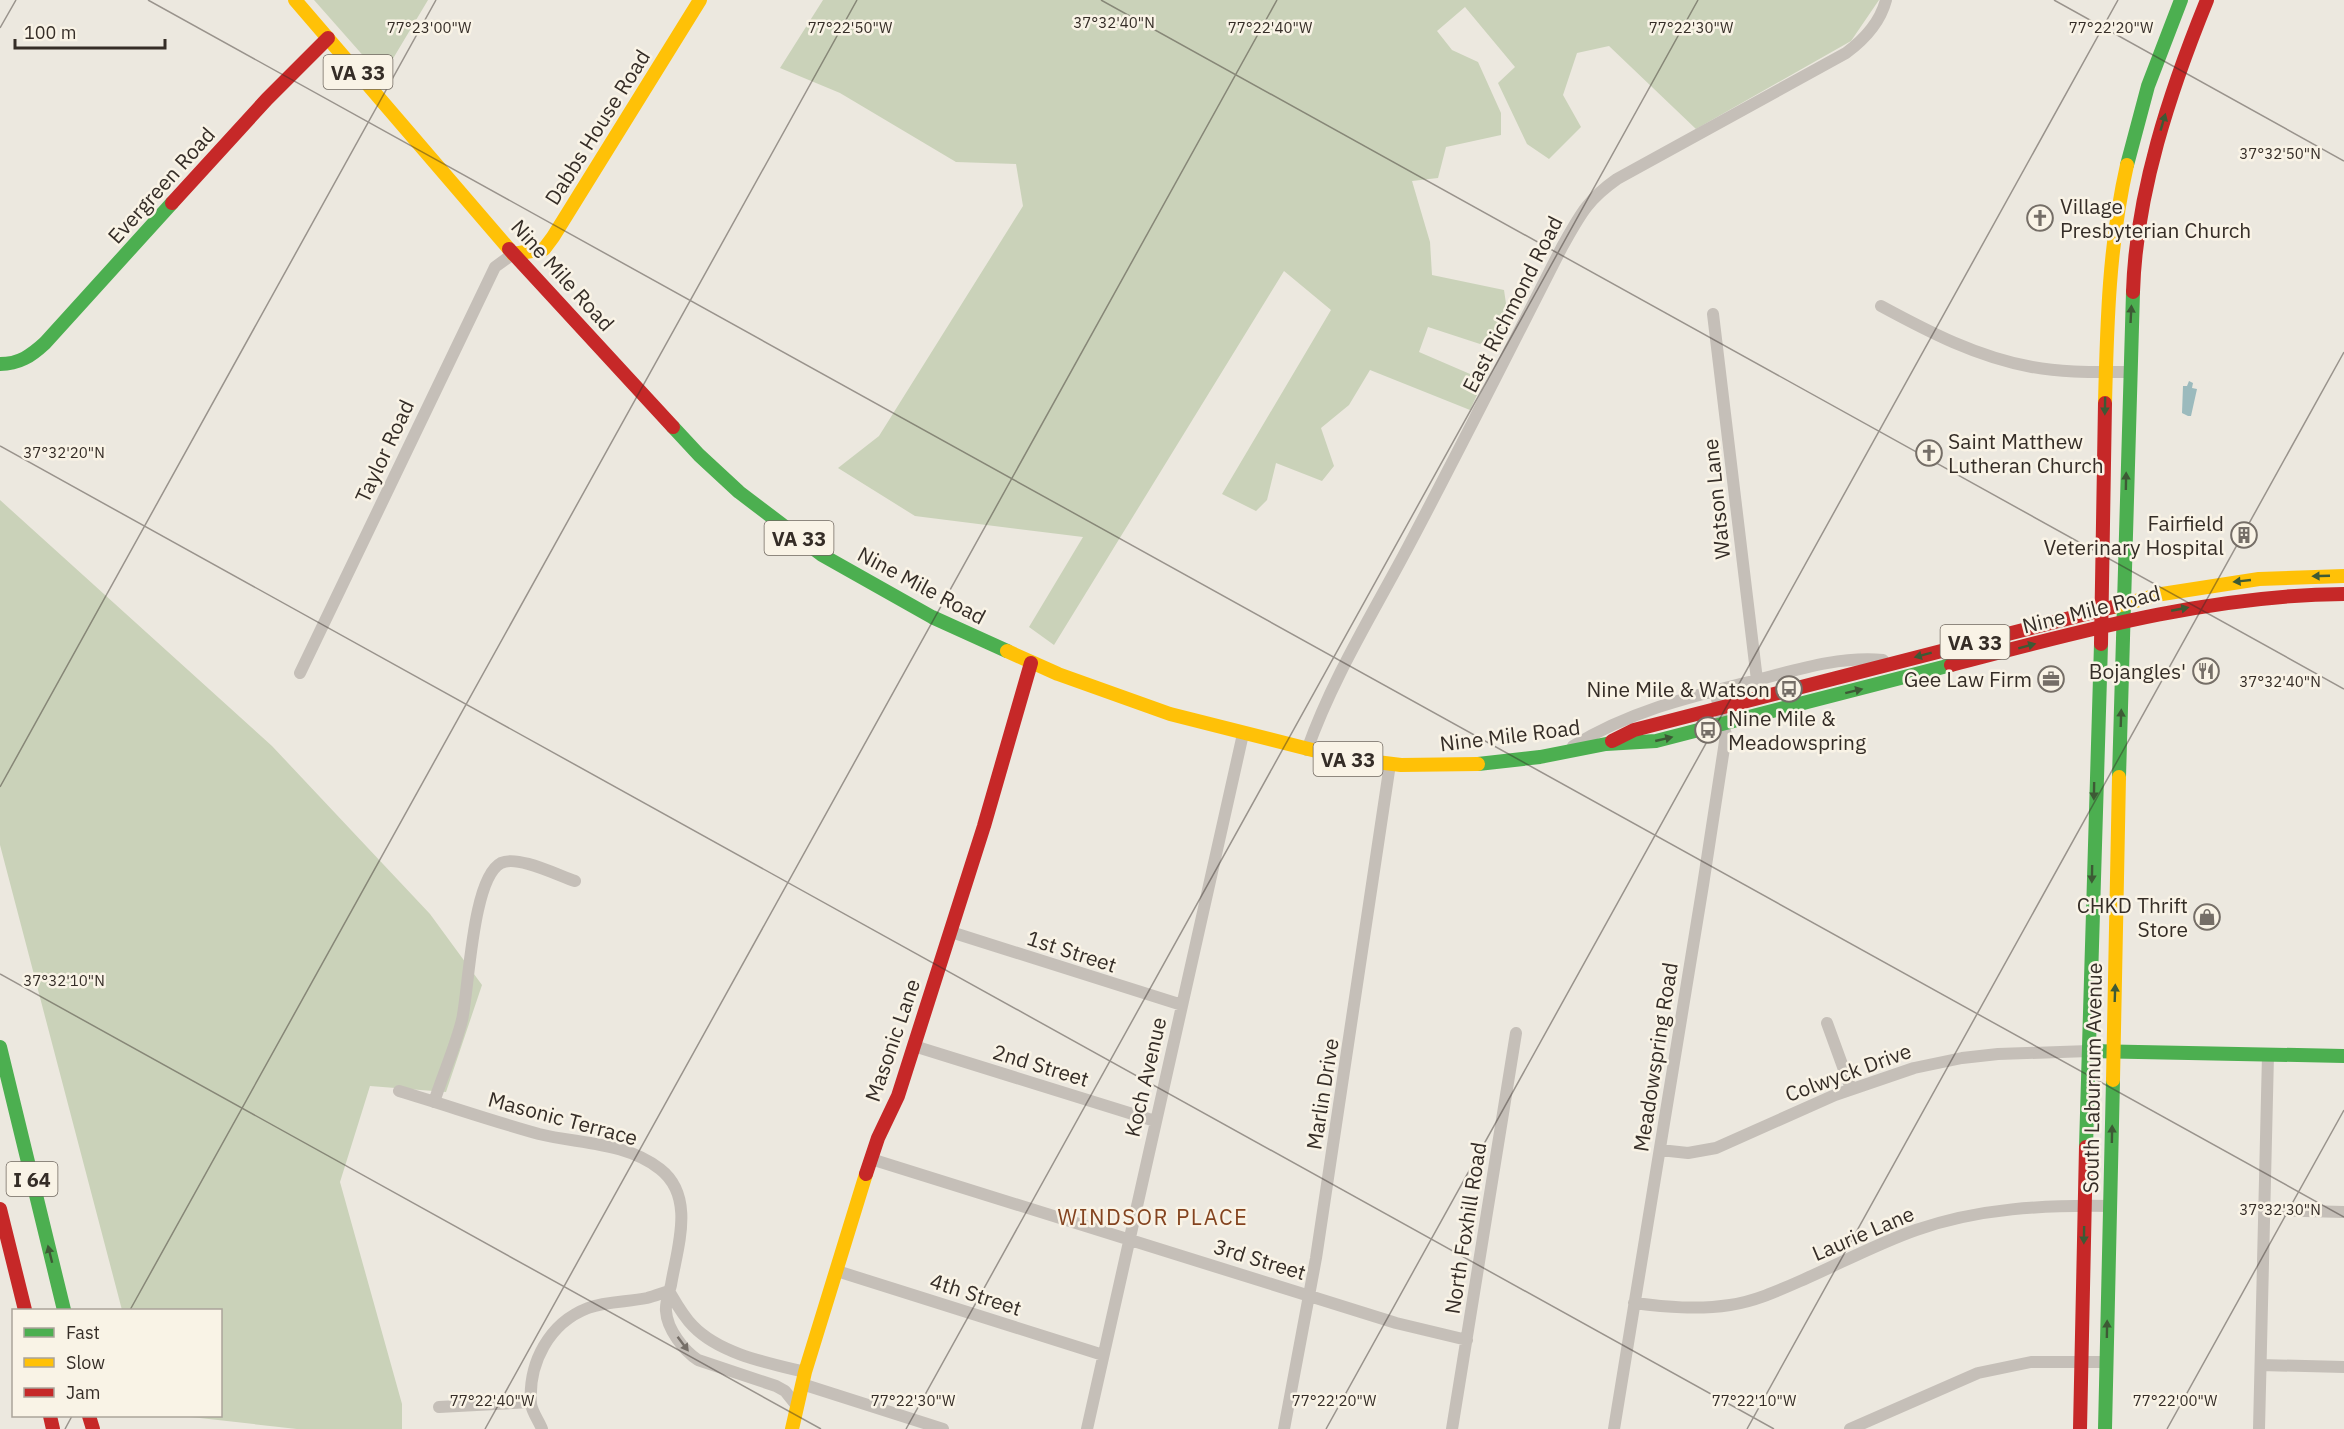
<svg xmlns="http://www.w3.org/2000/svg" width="2344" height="1429" viewBox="0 0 2344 1429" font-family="'IBM Plex Sans',sans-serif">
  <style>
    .green { fill: #cad2b9 }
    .water { fill: #9bbabd }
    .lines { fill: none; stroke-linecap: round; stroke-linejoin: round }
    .street { stroke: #c5bfb8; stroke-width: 12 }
    .fast { stroke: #4caf50; stroke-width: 14 }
    .slow { stroke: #ffc107; stroke-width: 14 }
    .jam { stroke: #c62828; stroke-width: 14 }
    .oneway { fill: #3d5a35 }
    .oneway2 { fill: #766f68 }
    .ticks { fill: none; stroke: #352d27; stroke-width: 1.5; stroke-opacity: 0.45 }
    .labels { text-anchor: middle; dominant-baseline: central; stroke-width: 5; stroke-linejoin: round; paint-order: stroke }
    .shield { fill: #f9f3e6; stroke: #706860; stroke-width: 1.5 }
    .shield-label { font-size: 20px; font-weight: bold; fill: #352d27 }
    .street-label { font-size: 21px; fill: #352d27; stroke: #f9f3e6 }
    .poi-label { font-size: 21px; fill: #352d27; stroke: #f9f3e6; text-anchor: end }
    .neighbourhood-label { font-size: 22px; letter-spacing: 1.5px; fill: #844420; stroke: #f9f3e6 }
    .ticks-label { font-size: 15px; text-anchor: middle; fill: #352d27; stroke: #f9f3e6; stroke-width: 5; stroke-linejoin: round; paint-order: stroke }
  </style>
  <rect width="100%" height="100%" fill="#ece8df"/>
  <path class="green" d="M314,0H428L382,77Z
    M823,0H1879L1851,41L1696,129L1609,46L1577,53L1563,95L1581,127L1549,159L1527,144L1498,83L1515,67L1465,7L1437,31L1452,50L1478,62L1501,113V135L1446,147L1438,178L1412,181L1430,242L1432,275L1504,290L1509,324L1480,344L1428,327L1419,352L1484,380L1470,410L1370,370L1349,405L1321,428L1334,466L1322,481L1276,463L1267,500L1256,511L1222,494L1331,310L1284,271L1054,645L1029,627L1083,537L915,516L838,468L879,436L1023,206L1016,164L956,162L840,93L780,68Z
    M0,500L272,746L430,914L482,985L446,1092L370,1086L340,1182L402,1404V1429H297L182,1416H220V1310H122L0,845Z"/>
  <path class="water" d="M2189,381L2193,383L2192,388L2197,389L2191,416H2188L2182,413L2183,386H2187Z"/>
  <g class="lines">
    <path class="street" d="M1881,306C1929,332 1977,357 2032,367C2063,373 2097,372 2129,372
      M1713,314L1757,680
      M300,673L495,267L513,254
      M1573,746C1630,711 1689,697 1753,681C1796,670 1839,656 1883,660
      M1307,750C1333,677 1372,615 1408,547C1461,447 1511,347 1562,247C1580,215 1587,200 1617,179L1846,53C1865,39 1880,23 1886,0
      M951,932L1182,1005
      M1827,1023L1851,1089
      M914,1046L1155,1121
      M399,1091C446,1105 492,1121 539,1134C579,1144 626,1142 660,1169C696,1197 677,1248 671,1285C669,1293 665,1303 666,1311C667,1329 684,1351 698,1360L776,1386L785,1391L797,1406
      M434,1102C443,1074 455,1048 462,1020C469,989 472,878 501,863C518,855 557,875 575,881
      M1660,1150L1688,1153L1716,1148L1835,1095L1914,1068L1962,1058L1998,1054L2089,1051
      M871,1159L1396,1323L1467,1340
      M2264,1210L2344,1212
      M837,1271L1103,1355
      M669,1291C676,1303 683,1316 693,1326C720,1354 768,1363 805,1372
      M1634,1303C1666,1307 1698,1310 1730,1305C1757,1301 1782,1289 1807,1278C1843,1262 1879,1243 1916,1230C1979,1208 2044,1205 2110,1206
      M2261,1365L2344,1367
      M802,1384L943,1429
      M439,1407L531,1402
      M542,1429C539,1421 532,1412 531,1404C528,1363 549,1323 588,1308C607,1301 628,1302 647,1298C655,1296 662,1293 669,1291
      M1087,1429L1243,734
      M1284,1429L1316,1258L1390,764
      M1452,1429L1516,1033
      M1614,1429L1703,885L1726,735L1715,691
      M1850,1429L1978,1373L2031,1362H2106
      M2259,1429L2268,1055"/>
    <path class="fast" d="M2127,165L2148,86L2181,0
      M0,364C19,364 31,356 45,343L172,203
      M673,427L699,455L739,492L822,555L932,617L1007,651
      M1478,764L1540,757L1606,744L1656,741L1951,665
      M2119,777L2133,292
      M0,1047L64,1310
      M2089,1051L2344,1056
      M2086,1147L2101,644
      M2105,1429L2113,1080"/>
    <path class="slow" d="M295,0L509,249
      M513,254L544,249L553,237L700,0
      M2105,403C2107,323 2109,244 2127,165
      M2113,607L2162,594L2259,579L2344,576
      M1007,651L1058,674L1170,714L1344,758L1401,765L1478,764
      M2113,1080L2119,777
      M792,1429L805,1372L866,1174"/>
    <path class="jam" d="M172,203L267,99L328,38
      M509,249L673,427
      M2133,292C2136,193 2170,91 2207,0
      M2101,644L2105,403
      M1951,665C2081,631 2209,595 2344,594
      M1612,741L1634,730L2113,607
      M866,1174L878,1138L898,1096L984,826L1031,663
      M0,1209L25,1310
      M50,1416L53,1429
      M89,1416L93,1429
      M2080,1429L2086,1147"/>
  </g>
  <defs><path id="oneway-solid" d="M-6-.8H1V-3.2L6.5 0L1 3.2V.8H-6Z" transform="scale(1.5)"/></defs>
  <g class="oneway">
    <use href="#oneway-solid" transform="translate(2163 122) rotate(-74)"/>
    <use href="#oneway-solid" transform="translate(2131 314) rotate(-87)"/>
    <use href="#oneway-solid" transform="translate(2105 406) rotate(91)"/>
    <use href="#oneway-solid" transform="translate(2126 481) rotate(-89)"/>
    <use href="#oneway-solid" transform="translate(2321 576) rotate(178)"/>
    <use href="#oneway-solid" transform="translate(2242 581) rotate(174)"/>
    <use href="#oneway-solid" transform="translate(2180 609) rotate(-11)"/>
    <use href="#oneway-solid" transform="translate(2027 646) rotate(-15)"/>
    <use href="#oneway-solid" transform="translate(1923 655) rotate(165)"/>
    <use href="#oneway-solid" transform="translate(1854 691) rotate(-14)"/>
    <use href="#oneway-solid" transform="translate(2121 718) rotate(-88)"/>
    <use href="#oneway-solid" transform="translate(1664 739) rotate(-13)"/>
    <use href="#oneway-solid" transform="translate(2094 791) rotate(91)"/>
    <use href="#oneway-solid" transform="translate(2092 874) rotate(91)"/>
    <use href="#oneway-solid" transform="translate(2115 993) rotate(-88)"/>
    <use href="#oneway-solid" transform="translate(2112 1134) rotate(-89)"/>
    <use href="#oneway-solid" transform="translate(2084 1235) rotate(91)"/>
    <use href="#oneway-solid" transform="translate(50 1254) rotate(-104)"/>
    <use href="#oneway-solid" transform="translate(2107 1329) rotate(-89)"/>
  </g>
  <use class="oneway2" href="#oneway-solid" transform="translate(683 1344) rotate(53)"/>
  <path class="ticks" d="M148,0L2344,1217M1101,0L2344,689M2054,0L2344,161M0,28L16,0M0,446L1774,1429M0,787L436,0M0,974L821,1429M130,1310L857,0M65,1429L72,1416M485,1429L1277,0M906,1429L1698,0M1326,1429L2118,0M1747,1429L2344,352M2167,1429L2344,1110"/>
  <defs>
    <g id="church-ring" transform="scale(1.35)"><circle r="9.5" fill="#f9f3e6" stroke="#756e67" stroke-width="1.5"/><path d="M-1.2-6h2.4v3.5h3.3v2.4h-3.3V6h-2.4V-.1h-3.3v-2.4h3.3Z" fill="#756e67"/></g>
    <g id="building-ring" transform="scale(1.35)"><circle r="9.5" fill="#f9f3e6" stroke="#756e67" stroke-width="1.5"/><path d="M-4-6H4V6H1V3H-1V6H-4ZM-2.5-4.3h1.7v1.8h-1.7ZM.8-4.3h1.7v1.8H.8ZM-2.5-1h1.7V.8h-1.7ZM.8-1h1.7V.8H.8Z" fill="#756e67"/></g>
    <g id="restaurant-ring" transform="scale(1.35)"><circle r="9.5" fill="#f9f3e6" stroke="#756e67" stroke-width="1.5"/><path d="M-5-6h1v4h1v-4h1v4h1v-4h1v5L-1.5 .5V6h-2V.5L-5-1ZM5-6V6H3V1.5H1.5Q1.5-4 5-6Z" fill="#756e67"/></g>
    <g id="office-ring" transform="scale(1.35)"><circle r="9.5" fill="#f9f3e6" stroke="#756e67" stroke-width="1.5"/><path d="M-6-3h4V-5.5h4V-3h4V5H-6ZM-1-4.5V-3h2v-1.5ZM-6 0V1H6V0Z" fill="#756e67"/></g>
    <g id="bus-ring" transform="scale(1.35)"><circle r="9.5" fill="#f9f3e6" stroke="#756e67" stroke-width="1.5"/><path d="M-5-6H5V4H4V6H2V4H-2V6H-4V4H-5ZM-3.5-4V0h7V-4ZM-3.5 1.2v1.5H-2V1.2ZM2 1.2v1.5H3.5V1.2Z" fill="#756e67"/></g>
    <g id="shop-ring" transform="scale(1.35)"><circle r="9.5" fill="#f9f3e6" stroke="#756e67" stroke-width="1.5"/><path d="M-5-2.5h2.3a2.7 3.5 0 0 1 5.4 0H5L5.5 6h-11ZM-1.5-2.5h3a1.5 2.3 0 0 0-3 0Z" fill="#756e67"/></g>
  </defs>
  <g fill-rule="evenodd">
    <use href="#church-ring" x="2040" y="218"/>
    <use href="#church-ring" x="1929" y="453"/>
    <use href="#building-ring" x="2244" y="535"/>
    <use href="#restaurant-ring" x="2206" y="671"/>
    <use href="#office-ring" x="2051" y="679"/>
    <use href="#bus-ring" x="1789" y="689"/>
    <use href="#bus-ring" x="1708" y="730"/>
    <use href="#shop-ring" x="2207" y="917"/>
  </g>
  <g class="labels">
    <g class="shield">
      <rect x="323.5" y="55" width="69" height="34" rx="4.5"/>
      <rect x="764.5" y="521" width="69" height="34" rx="4.5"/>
      <rect x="1940.5" y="625" width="69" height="34" rx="4.5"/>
      <rect x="1313.5" y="742" width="69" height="34" rx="4.5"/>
      <rect x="6.5" y="1162" width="51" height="34" rx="4.5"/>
    </g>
    <g class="shield-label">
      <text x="358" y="72">VA 33</text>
      <text x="799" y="538">VA 33</text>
      <text x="1975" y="642">VA 33</text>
      <text x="1348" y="759">VA 33</text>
      <text x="32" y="1179">I 64</text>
    </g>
    <g class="street-label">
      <text transform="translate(597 127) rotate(-58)">Dabbs House Road</text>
      <text transform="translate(161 185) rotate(-48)">Evergreen Road</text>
      <text transform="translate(563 275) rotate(48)">Nine Mile Road</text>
      <text transform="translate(1512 304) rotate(-63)">East Richmond Road</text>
      <text transform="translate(384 451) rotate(-65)">Taylor Road</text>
      <text transform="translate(1716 499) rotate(-96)">Watson Lane</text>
      <text transform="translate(922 585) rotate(28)">Nine Mile Road</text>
      <text transform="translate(2091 609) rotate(-14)">Nine Mile Road</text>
      <text transform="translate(1510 735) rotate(-7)">Nine Mile Road</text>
      <text transform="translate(1072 951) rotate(18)">1st Street</text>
      <text transform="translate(892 1040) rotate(-71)">Masonic Lane</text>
      <text transform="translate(1655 1057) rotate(-81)">Meadowspring Road</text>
      <text transform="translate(1041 1065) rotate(17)">2nd Street</text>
      <text transform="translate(1848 1072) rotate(-20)">Colwyck Drive</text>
      <text transform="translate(1145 1077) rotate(-77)">Koch Avenue</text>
      <text transform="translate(2092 1078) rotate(-89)">South Laburnum Avenue</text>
      <text transform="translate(1322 1094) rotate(-81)">Marlin Drive</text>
      <text transform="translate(563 1118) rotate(15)">Masonic Terrace</text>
      <text transform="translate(1465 1228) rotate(-81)">North Foxhill Road</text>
      <text transform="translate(1863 1233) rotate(-23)">Laurie Lane</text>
      <text transform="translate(1260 1259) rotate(17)">3rd Street</text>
      <text transform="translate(976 1294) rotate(18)">4th Street</text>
    </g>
    <g class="poi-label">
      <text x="2060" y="206" text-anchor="start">Village<tspan x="2060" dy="24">Presbyterian Church</tspan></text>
      <text x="1948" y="441" text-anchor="start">Saint Matthew<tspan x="1948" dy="24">Lutheran Church</tspan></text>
      <text x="2224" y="523">Fairfield<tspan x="2224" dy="24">Veterinary Hospital</tspan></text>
      <text x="2186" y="671">Bojangles'</text>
      <text x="2032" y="679">Gee Law Firm</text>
      <text x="1770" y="689">Nine Mile &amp; Watson</text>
      <text x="1728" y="718" text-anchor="start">Nine Mile &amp;<tspan x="1728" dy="24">Meadowspring</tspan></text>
      <text x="2188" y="905">CHKD Thrift<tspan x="2188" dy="24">Store</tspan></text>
    </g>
    <g class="neighbourhood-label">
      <text x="1153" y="1216">WINDSOR PLACE</text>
    </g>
  </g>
  <g class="ticks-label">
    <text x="1114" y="28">37°32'40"N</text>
    <text x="429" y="33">77°23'00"W</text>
    <text x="850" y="33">77°22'50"W</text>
    <text x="1270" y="33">77°22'40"W</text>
    <text x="1691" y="33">77°22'30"W</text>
    <text x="2111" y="33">77°22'20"W</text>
    <text x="2280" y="159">37°32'50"N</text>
    <text x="64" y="458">37°32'20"N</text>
    <text x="2280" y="687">37°32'40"N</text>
    <text x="64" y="986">37°32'10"N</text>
    <text x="2280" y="1215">37°32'30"N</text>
    <text x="492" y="1406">77°22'40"W</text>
    <text x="913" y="1406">77°22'30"W</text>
    <text x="1334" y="1406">77°22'20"W</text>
    <text x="1754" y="1406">77°22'10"W</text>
    <text x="2175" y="1406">77°22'00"W</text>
  </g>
  <rect x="12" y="1309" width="210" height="108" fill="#f9f3e6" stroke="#aba49a" stroke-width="1.5"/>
  <rect x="24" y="1328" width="30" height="9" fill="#4caf50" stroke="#aba49a" stroke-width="1.5"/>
  <text x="66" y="1339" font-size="18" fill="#352d27">Fast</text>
  <rect x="24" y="1358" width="30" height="9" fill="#ffc107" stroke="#aba49a" stroke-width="1.5"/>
  <text x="66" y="1369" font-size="18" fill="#352d27">Slow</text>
  <rect x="24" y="1388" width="30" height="9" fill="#c62828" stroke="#aba49a" stroke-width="1.5"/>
  <text x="66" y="1399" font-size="18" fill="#352d27">Jam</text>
  <path d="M15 39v9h150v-9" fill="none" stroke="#352d27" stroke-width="3"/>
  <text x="24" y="39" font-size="18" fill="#352d27" stroke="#f9f3e6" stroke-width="4.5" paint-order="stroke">100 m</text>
</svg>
